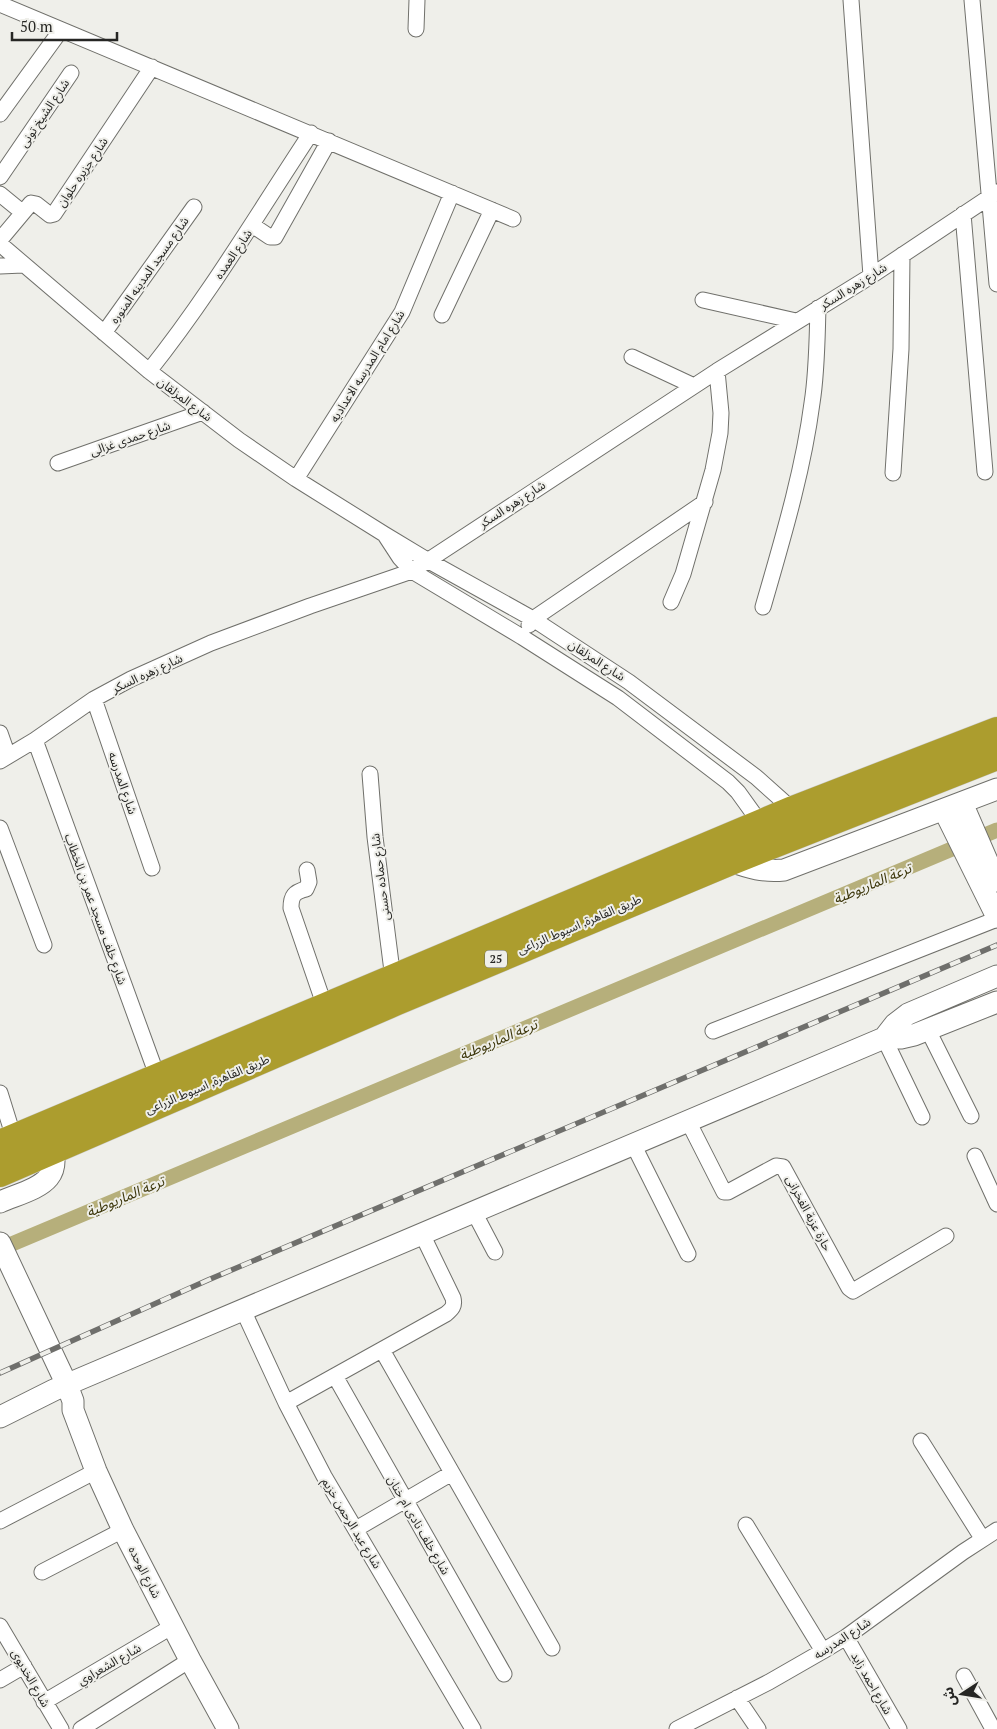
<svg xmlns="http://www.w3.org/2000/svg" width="997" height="1729" viewBox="0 0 997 1729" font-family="'PT Serif','Noto Sans Arabic',serif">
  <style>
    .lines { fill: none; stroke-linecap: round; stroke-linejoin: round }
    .canal { stroke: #b6af7b; stroke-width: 15 }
    .street-casing { stroke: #70706b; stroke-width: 17 }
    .secondary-casing { stroke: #70706b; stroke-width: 23 }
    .highway-casing { stroke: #cbcbca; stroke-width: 29 }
    .street { stroke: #fff; stroke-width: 15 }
    .secondary { stroke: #fff; stroke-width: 21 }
    .highway { stroke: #ac9d2e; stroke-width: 28 }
    .rail-casing { stroke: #6f6f6c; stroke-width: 5.5 }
    .rail { stroke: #efefea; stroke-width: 4; stroke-dasharray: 11; stroke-linecap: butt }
    .labels { text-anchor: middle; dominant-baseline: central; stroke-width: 4; stroke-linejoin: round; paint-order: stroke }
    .shield { fill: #efefea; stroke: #62625f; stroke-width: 1 }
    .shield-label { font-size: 11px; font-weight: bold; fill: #262624 }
    .street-label { font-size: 12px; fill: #262624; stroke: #efefea }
    .water-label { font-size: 14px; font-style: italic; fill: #3b3509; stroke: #efefea }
  </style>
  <rect width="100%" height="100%" fill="#efefea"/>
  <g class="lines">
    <path class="canal" d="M0,1249L997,830"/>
    <g class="street-casing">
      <path id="street" d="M851,0L871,276
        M972,0L997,284
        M0,4L513,219
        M416,29L417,0
        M0,114L61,30
        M0,177L71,73
        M0,194L22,212
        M963,214L985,472
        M252,225L270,237H275L329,141
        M0,240L31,203L36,204L50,215L54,214L152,67
        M0,244L149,371L239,440L296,479L384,534L427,560L533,619L629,682L756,777L793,810
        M0,266L23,265
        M703,300L796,321
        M442,315L492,210
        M104,333L194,207
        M632,357L694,386
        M149,371C209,296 258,213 311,133
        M58,463L203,412
        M893,473L901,349L902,255
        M296,479L402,312L452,193
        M385,535L400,558L412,571L522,637L618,698L728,782L738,792L761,824
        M671,602L683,574L713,470L720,433L721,413L717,371
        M763,607C782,541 803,472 812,403C817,372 817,340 818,308
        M529,625L533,619L705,502
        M94,699L152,868
        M0,733L8,756
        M35,740L158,1078
        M0,761L35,740L94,699L131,679L211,643L310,606L412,571L717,371L871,276L997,192
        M370,774L375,837L393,979
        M0,828L44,945
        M307,870L309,882L306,889C294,892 291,896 291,908L325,1007
        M928,1030L971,1116
        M713,1031L997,919
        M884,1038L922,1117
        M0,1093L14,1138
        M688,1121L724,1192H728L776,1166L783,1167L849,1288L853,1291L946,1236
        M633,1144L688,1254
        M975,1156L997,1204
        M474,1212L495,1252
        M243,1310L286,1403L324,1476L473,1729
        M382,1350L552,1648
        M335,1376L504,1674
        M286,1403L446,1314C452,1309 455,1306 453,1298L422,1234
        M921,1441L982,1538
        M0,1521L96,1471
        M746,1525L823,1651
        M356,1529L452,1473
        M42,1572L123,1530
        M0,1626L61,1729
        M846,1637L899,1729
        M964,1676L993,1729
        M0,1680L24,1666
        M737,1698L758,1729
        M44,1702L173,1626
        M81,1729L190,1660
        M677,1729L769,1682L823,1651L846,1637L963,1552L997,1530"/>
    </g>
    <g class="secondary-casing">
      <path id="secondary" d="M962,803L988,863L997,881
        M944,810L997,917
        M731,861C749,868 764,872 784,870L997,789
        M884,1038L895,1024L908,1014L997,976
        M0,1202C36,1187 68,1183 48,1136
        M0,1243L67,1385L73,1401V1410L96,1471L123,1530L190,1660L228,1729
        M0,1417L54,1390L884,1038H901L914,1035L997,1002"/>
    </g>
    <g class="highway-casing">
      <path id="highway" d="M0,1144L793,810L997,731
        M0,1173L395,1002L731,861L997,756"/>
    </g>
    <use href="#street" class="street"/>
    <use href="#secondary" class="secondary"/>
    <use href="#highway" class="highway"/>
    <g class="rail-casing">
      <path id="rail" d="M0,1373L208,1280L997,945"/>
    </g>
    <use href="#rail" class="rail"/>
  </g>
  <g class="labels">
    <rect class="shield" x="485" y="950.5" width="22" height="17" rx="4"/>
    <g class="shield-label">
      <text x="496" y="959">25</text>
    </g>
    <g class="street-label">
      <text transform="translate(44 113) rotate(-56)">شارع الشيخ تونى</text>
      <text transform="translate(82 172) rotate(-56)">شارع جزيره حلوان</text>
      <text transform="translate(233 254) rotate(-56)">شارع العمده</text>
      <text transform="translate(149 270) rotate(-55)">شارع مسجد المدينه المنوره</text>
      <text transform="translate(853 286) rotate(-32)">شارع زهره السكر</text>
      <text transform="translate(367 366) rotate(-58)">شارع امام المدرسه الاعداديه</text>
      <text transform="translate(185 399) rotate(37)">شارع المزلقان</text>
      <text transform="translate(130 438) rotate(-19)">شارع حمدى غزالى</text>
      <text transform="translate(512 504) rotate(-33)">شارع زهره السكر</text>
      <text transform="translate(597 660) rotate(33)">شارع المزلقان</text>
      <text transform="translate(147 673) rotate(-25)">شارع زهره السكر</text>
      <text transform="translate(123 783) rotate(71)">شارع المدرسه</text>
      <text transform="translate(380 877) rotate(-97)">شارع حماده حسنى</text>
      <text transform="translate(96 909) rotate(70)">شارع خلف مسجد عمر بن الخطاب</text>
      <text transform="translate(579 924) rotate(-23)">طريق القاهرة, اسيوط الزراعى</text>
      <text transform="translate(207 1084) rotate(-23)">طريق القاهرة, اسيوط الزراعى</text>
      <text transform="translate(809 1213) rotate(62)">حارة عزبة الفخرانى</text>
      <text transform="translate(352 1523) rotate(59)">شارع عبد الرحمن خزيم</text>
      <text transform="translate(419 1525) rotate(60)">شارع خلف نادى ام خنان</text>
      <text transform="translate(145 1572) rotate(63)">شارع الوحده</text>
      <text transform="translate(842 1638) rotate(-33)">شارع المدرسه</text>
      <text transform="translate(109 1664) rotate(-30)">شارع الشعراوي</text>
      <text transform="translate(31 1678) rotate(60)">شارع الخديوى</text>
      <text transform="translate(872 1683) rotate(60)">شارع احمد زايد</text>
    </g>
    <g class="water-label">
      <text transform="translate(872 883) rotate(-23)">ترعة الماريوطية</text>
      <text transform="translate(498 1039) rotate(-23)">ترعة الماريوطية</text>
      <text transform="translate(125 1196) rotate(-23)">ترعة الماريوطية</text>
    </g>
  </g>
  <g transform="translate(962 1694) rotate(258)" stroke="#efefea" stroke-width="4" paint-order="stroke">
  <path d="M0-4L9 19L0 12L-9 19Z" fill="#262624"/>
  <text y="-8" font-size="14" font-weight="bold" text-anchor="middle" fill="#262624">ش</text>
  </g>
  <path d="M12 32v8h105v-8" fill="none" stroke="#262624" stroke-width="2.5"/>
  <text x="20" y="32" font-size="15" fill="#262624" stroke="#efefea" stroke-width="4" paint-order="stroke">50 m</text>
</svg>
